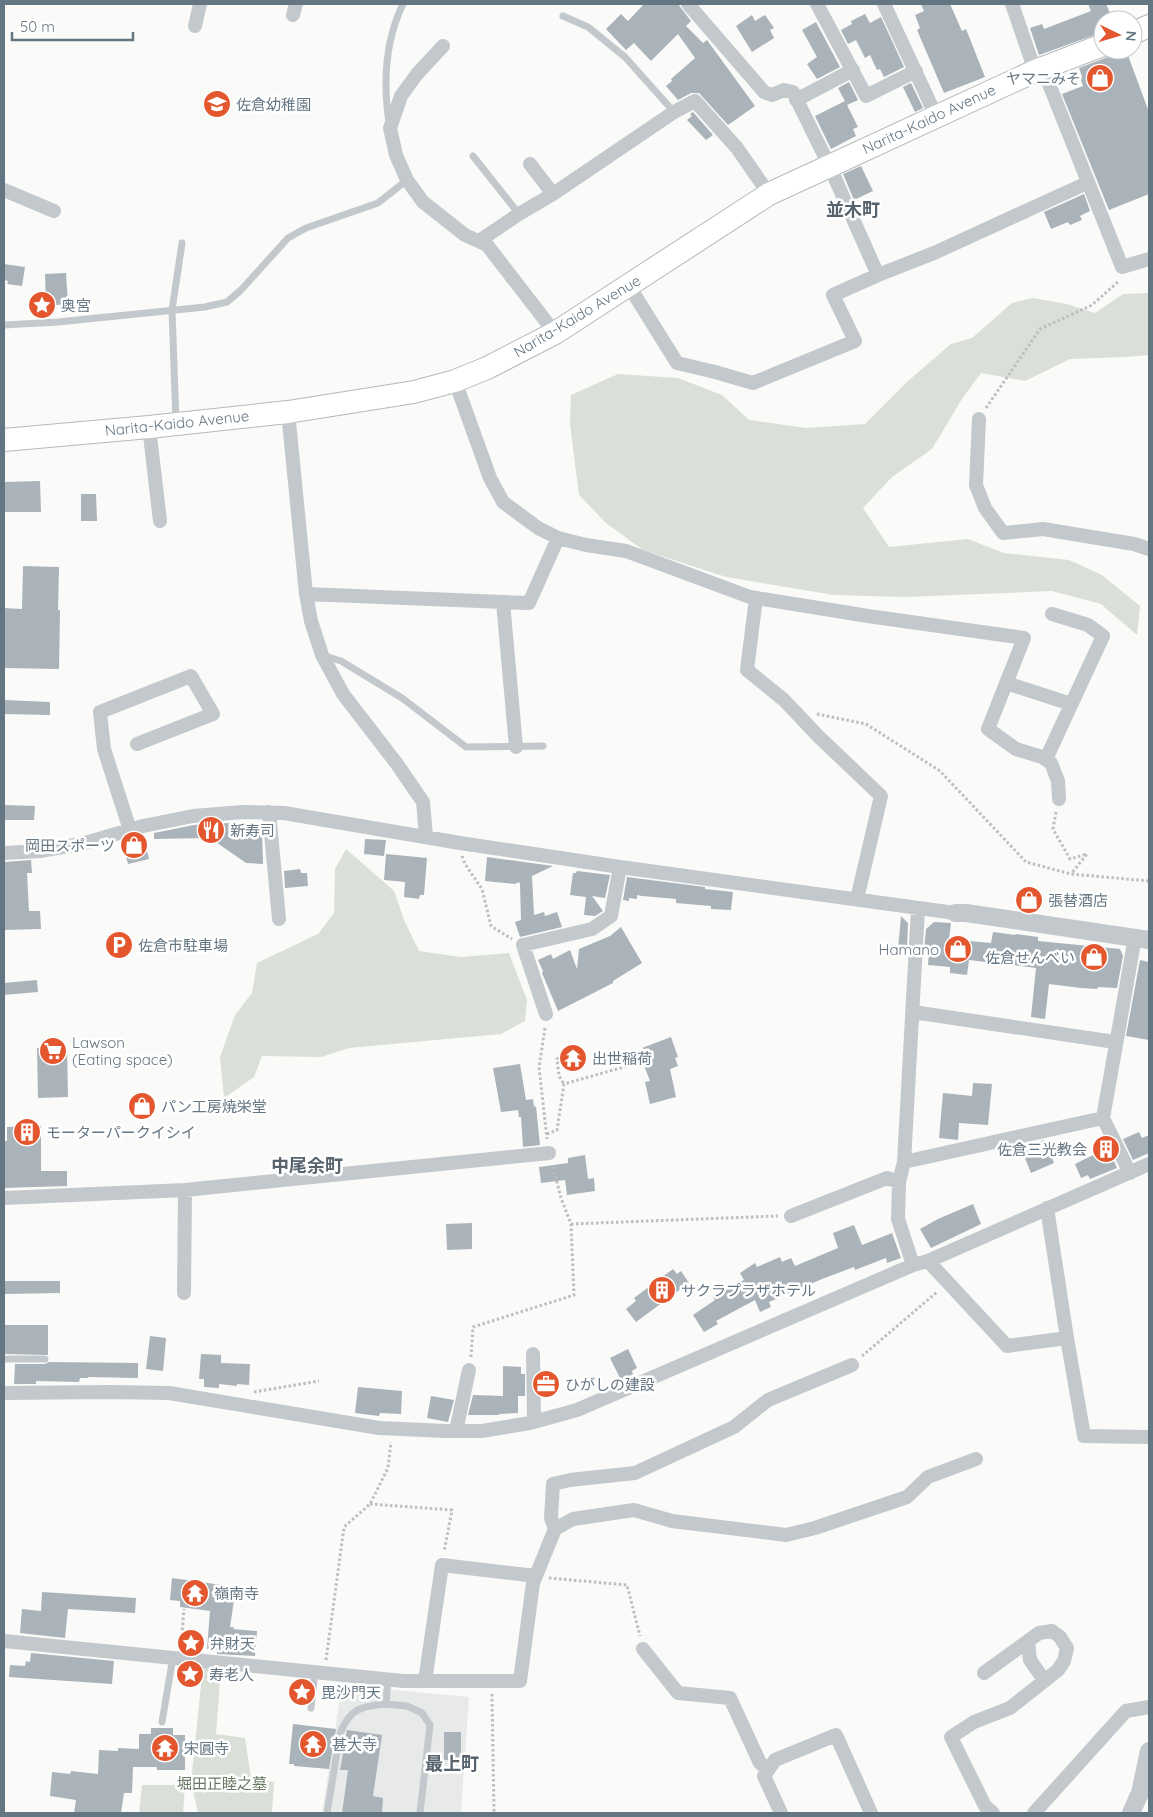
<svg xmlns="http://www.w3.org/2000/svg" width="1153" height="1817" viewBox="0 0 1153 1817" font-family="Quicksand,'Noto Sans JP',sans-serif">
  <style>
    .built { fill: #e8e9e9 }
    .green { fill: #dadfd7 }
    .building { fill: #aab3b9 }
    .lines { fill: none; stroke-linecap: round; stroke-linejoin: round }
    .trunk-casing { stroke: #b4b9bd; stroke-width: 24 }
    .path { stroke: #bbbfc2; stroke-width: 3; stroke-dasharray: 2.5 2.5; stroke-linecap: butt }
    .service { stroke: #c3c8cc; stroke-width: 7 }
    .minor { stroke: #c3c8cc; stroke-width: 14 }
    .tertiary { stroke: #c3c8cc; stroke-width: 18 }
    .trunk { stroke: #fff; stroke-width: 22 }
    .labels { text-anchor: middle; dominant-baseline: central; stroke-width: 5; stroke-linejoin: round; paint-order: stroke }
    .poi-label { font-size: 15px; fill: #657683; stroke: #fff; text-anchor: start }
    .street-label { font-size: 15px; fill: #657683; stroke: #fff }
    .park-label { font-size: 15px; fill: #687a64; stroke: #fff }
    .quarter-label { font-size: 18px; font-weight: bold; fill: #57646e; stroke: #fff }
  </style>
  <rect width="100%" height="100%" fill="#fafaf8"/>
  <path class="built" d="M342,1685L469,1697L461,1813H322Z"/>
  <path class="green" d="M1149,293V355L1124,357L1070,359L1025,381L981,373L962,399L932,449L892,477L863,508L889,547L968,539L1004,553L1069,560L1102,575L1140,606L1137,635L1101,604L1052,591L905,597L834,595L726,577L643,550L606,523L579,495L570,424L571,395L618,374L678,378L722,395L749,420L806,428L865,424L908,381L951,344L972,338L1012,303L1033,298L1067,304L1095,313L1123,294Z
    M346,849L394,891L404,920L419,951L461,957L509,953L527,1000L525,1021L501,1034L349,1048L321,1057L262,1056L254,1077L224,1098L220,1057L235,1015L252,993L257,963L318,934L334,913L335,869Z
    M203,1666L221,1668L216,1734L245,1738L251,1778L274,1782L272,1813H198L191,1783Z
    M142,1785H185L183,1813H139Z"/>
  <path class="building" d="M644,4H678L691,21L686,26L703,43L707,40L755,106L728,125L699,93H691L678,100L666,86L672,81L671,79L695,58L678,34L651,61L634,43L626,50L606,29L621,14L628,21Z
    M921,4H950L962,31L966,29L985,77L944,93L917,30L920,28L915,15L924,11Z
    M1088,4H1106L1113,20H1103V32L1039,55L1030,28L1042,24L1044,29L1091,11Z
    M865,14L870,23L881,17L904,67L884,77L880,69L877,70L870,55L865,58L856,40L848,44L841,30L852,24L851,21Z
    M752,15L755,21L765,15L774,28L770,30L774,38L752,52L736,26Z
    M816,22L840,67L817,79L807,64L817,57L802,30Z
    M1126,50L1149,112V194L1109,210L1062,94L1083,86L1080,78L1082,77L1079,68Z
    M849,82L858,100L847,105L838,88Z
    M911,83L923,108L915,112L903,87Z
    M845,101L858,127L853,129L856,136L831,149L815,116Z
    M693,112L713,135L706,140L687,120L692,116L690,114Z
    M861,166L873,191L854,200L843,174Z
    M1084,194L1090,211L1080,216L1082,220L1070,225L1068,222L1051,229L1044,212Z
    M4,264L25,267L22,286L7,284L8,281L4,280Z
    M66,273L68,304L46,306L45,274Z
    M40,481L41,512H4V482Z
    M81,494H96L97,521H81Z
    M23,566L59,567L58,610H60L59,669L4,668V608L22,609Z
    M4,700L50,702V715L4,714Z
    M4,805L35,806L34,820H4Z
    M228,823H251V832H262L263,864L246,863L210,838L154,839V833L194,825Z
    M143,835L149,859L128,864L122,841Z
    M365,839L386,840L384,856L364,854Z
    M386,854L427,858L424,895H420L419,899L404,897L405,882L384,880Z
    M487,857L553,866L532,876L534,915L544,912L545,916L557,912L562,927L520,937L515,922L521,920L520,884L519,882L515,884L485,881Z
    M31,860L32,873H27L29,911H40L41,929L4,930V862Z
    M300,869L301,873H307L308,886L285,888L284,871Z
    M577,871L610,875L605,898L592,896L603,911L595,916L584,915L586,897L570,895L573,873H576Z
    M627,877L705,887V889L733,892L731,910L711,909V906L676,903V899L642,896L637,895V899L629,898V901L623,900Z
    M901,916L908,923L907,949H898Z
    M934,922L951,923L949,939L991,943L993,932L1015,935L1016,934L1038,937V941L1120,949L1123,956L1117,988L1098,987L1097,989L1081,988L1049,984L1045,1019L1031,1017L1036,968L969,960L967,975L950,973V967L928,965L929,951H924L926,929Z
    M621,927L642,963L613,981V983L558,1011L542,973L543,971L538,960L551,954L553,959L570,950L577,969L579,949L610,936Z
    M1140,960L1149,962V1040L1126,1036Z
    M37,980L38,992L4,995V983Z
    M671,1037L678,1057L675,1058L678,1066L670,1069L676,1097L650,1104L645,1082L650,1081L640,1055L644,1053L642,1048Z
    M37,1048H67L68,1097L38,1098Z
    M520,1064L526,1100L533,1099L534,1107L536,1106L540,1145L523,1147L521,1117H519L518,1110L501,1112L493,1068Z
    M973,1083L992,1084L988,1125L959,1123L958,1140L939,1138L943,1093L972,1096Z
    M41,1126V1171H67V1186L4,1188V1141H7V1127Z
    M1139,1132L1142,1138L1149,1135V1153L1133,1160L1123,1139Z
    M1044,1140L1054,1163L1031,1173L1024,1156L1026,1155L1023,1148Z
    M1107,1145L1117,1168L1090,1179L1088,1175L1081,1178L1075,1164L1101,1151L1099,1148Z
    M585,1155L588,1179L594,1178L595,1191L567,1195L565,1180L541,1183L539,1167L568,1163V1158Z
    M973,1204L981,1224L931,1248L920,1229L938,1219Z
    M472,1223V1249L447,1250L446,1224Z
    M854,1225L862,1245L892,1233L901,1258L887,1263L886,1258L855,1270L854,1267L822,1279L769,1302L771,1307L760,1312L755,1300L716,1321L718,1324L704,1332L693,1315L715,1300L713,1297L744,1280L740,1273L755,1263L757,1267L780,1257L782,1262L791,1258L795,1266L838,1248L833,1233Z
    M673,1269L677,1274L681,1271L689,1283L636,1322L626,1309L636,1301L634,1298Z
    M4,1281H60V1293L4,1294Z
    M5,1325H48V1355L4,1354Z
    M150,1336L166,1338L163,1371L146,1369Z
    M628,1349L637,1368L632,1371L633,1374L621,1380L610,1358Z
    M201,1354L221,1355V1363L250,1364L249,1385L237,1384V1386L219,1384V1388L204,1387V1379H199Z
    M49,1362L138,1363V1378L88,1377V1378H80L79,1382L36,1381V1384H14L15,1364H45Z
    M503,1366L521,1367V1374H525V1396H518V1413L499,1414V1415H468L473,1395L503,1396Z
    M551,1373L552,1395H542V1374Z
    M358,1387L402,1391L401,1414L380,1413L379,1416L355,1413Z
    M431,1396L454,1400L448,1422L427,1418Z
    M172,1578L236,1587L230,1627H234L233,1629L257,1631L255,1656L217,1654V1650L207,1649L210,1611L180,1607V1601L170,1600Z
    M42,1592L136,1598L135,1613L68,1609L65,1638L20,1633L22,1609L41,1611Z
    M31,1653L114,1661L112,1684L9,1677L10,1665L25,1666L26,1661L30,1662Z
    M293,1724L336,1729L329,1769L294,1766V1764H289Z
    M151,1728H173V1735H185V1770H157V1767H133L132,1793H124L121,1813H74L76,1800L50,1796L52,1772L70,1774L71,1771L98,1774L99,1750L118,1751V1748L139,1749V1734H151Z
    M347,1730L382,1735L373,1796L383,1798L382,1813H342L348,1770H340Z
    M444,1732H461V1760H444Z"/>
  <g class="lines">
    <g class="trunk-casing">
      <path id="trunk" d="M1133,33L1149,26
        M4,440L149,427L288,412L414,392L455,381L487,368L555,333L769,194L1035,71L1103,45"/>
    </g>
    <path class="path" d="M986,408L1040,329L1092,305L1119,281
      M817,714L866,724L940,771L1026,862L1071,874L1149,881
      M1056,812L1053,829L1070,859L1087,854L1071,874
      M462,856L465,864L482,889L491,926L512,939
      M545,1028L539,1067L547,1139
      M563,1055L557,1059L559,1076L564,1084
      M547,1134L557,1130L564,1084L638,1063
      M571,1224L778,1216
      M862,1356L937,1292
      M471,1357L473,1327L574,1295L571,1224L561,1198L553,1167
      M254,1392L319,1381
      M370,1504L452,1510L444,1552
      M549,1578L627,1585L640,1636
      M181,1645L184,1609
      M326,1660L344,1527L370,1504L388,1468L391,1442
      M492,1694L494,1813"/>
    <path class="service" d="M563,16L588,27L625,57L674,112
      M389,123C383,82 385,41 403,4
      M473,156L519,214
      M4,325L58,322L205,307L227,302L241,290L288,238L306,228L378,203L407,180
      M176,422L172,310L182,243
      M322,655L341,661L402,698L466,747L543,746
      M4,1359H45
      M386,1704L407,1706L422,1713L430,1725L420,1813
      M311,1708L315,1671
      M162,1722L173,1657
      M327,1813L340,1734C349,1709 361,1706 386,1704L388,1679"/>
    <path class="minor" d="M688,4L764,92L772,95L784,90L793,92L829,165L878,275L934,253L1087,183
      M817,4L866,96L916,71
      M884,4L936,116
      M1012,4L1035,71
      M293,15L296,4
      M195,26L200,4
      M443,46L417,74L401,96L390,128L396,155L407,180L423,202L465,235L487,245L555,333
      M1043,69L1122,267L1149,259
      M796,100L853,70
      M530,164L553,194
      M4,190L54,211
      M479,241L519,214L553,194L674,112L695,101L737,148L769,194
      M629,286L677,363L715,372L753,383L855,341L833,295L878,275
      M455,381L490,478L503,502L538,528L558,538L586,545L626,551L750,597L868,616L1024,638L988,729L1016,749L1042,757L1051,763L1058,781L1059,799
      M288,412L306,594L311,621L322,655L343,694L397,764L423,802L426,836
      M979,419L976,485L985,508L1003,533L1043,529L1134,544L1149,549
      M149,427L160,521
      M306,594L529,603L558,538
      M756,598L747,670L784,700L818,736L881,796L857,899
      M503,602L516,747
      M1006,683L1071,704
      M1046,759L1103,636L1088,625L1052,614
      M269,812L279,919
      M130,830L104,749L100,712L191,676L213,714L137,744
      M4,853L40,851L85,843L143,826L193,816L243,812L284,813L460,843L620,867L955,913
      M913,1012L1115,1042
      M546,1014L523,945L592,929L611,916L620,867
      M1103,1118L1130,1173
      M904,1162L1103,1118L1135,937
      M4,1198L185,1190L549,1153
      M1047,1208L1067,1338L1084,1436L1149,1437
      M791,1216L887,1178L899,1182
      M928,1261L1007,1346L1067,1338
      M913,1265L898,1219L899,1182L904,1162L918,909
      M184,1293L185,1190
      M533,1354L534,1422
      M4,1393L109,1392L169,1393L379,1428L445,1431H482L530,1423L577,1410L913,1265L928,1261L1149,1164
      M456,1431L469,1370
      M555,1529L551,1518L553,1484L570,1480L635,1473L734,1427L768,1400L852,1365
      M4,1641L403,1681H520L533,1583L555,1529L573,1519L634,1510L672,1521L786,1535L815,1528L907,1497L928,1477L976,1459
      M1028,1641L1030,1660L1044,1680
      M643,1649L678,1693L730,1698L760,1763L768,1770
      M984,1673L1039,1633L1052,1631L1060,1637L1067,1648L1064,1661L1058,1670L1010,1708L974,1722L951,1737L985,1806L993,1813
      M425,1681L442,1565L536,1576
      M781,1813L764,1776L775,1760L836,1735L871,1813
      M1034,1813L1126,1711L1149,1707"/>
    <path class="tertiary" d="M955,913H966L1149,940
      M1131,1813L1140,1793L1149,1751"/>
    <use href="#trunk" class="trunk"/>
  </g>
  <defs>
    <g id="shop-disc" transform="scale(1.4375)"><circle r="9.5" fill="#e4572e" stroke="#fff"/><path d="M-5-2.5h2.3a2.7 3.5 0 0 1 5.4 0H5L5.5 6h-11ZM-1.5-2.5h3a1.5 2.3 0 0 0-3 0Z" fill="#fff"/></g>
    <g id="school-disc" transform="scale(1.4375)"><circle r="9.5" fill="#e4572e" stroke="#fff"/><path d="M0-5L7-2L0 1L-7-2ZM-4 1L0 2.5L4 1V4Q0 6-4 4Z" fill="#fff"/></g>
    <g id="sight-disc" transform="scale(1.4375)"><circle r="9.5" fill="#e4572e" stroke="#fff"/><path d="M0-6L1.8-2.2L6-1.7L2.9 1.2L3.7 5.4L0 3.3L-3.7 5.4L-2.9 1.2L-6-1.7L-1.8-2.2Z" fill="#fff"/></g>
    <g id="restaurant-disc" transform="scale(1.4375)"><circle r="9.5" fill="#e4572e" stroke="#fff"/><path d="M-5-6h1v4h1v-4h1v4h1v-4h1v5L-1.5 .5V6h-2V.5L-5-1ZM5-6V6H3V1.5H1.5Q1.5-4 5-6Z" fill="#fff"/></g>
    <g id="parking-disc" transform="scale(1.4375)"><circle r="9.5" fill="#e4572e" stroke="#fff"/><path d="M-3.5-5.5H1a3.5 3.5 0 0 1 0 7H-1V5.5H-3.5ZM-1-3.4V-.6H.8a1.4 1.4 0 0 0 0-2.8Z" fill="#fff"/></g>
    <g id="supermarket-disc" transform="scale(1.4375)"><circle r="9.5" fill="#e4572e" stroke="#fff"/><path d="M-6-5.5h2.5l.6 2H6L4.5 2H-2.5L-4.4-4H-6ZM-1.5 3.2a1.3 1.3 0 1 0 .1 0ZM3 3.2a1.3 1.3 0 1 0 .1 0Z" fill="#fff"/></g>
    <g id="temple-disc" transform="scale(1.4375)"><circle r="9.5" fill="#e4572e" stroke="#fff"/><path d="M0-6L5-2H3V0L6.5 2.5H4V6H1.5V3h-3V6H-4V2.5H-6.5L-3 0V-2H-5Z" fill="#fff"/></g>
    <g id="building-disc" transform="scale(1.4375)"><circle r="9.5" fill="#e4572e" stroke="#fff"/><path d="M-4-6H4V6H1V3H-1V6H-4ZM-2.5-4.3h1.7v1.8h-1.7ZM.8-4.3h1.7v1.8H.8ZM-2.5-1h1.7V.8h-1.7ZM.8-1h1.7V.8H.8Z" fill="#fff"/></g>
    <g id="office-disc" transform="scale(1.4375)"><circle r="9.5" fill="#e4572e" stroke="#fff"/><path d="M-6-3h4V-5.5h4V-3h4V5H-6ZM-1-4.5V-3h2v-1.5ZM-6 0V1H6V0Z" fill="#fff"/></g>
  </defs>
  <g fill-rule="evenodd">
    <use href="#shop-disc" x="1100" y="78"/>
    <use href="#school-disc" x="217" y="104"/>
    <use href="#sight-disc" x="42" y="305"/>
    <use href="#restaurant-disc" x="211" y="830"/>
    <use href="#shop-disc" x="134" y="845"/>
    <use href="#shop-disc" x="1029" y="900"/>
    <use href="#parking-disc" x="119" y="945"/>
    <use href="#shop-disc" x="958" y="949"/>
    <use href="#shop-disc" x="1094" y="957"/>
    <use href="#supermarket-disc" x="53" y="1051"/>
    <use href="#temple-disc" x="573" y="1058"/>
    <use href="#shop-disc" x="142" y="1106"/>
    <use href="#building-disc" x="27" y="1132"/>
    <use href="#building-disc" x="1106" y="1149"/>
    <use href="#building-disc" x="662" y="1290"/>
    <use href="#office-disc" x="546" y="1384"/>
    <use href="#temple-disc" x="195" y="1593"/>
    <use href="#sight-disc" x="191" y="1643"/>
    <use href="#sight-disc" x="190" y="1674"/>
    <use href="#sight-disc" x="302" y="1692"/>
    <use href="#temple-disc" x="313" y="1744"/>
    <use href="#temple-disc" x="165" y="1748"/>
  </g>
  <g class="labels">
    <g class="poi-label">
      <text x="1081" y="78" text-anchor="end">ヤマニみそ</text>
      <text x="236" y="104">佐倉幼稚園</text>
      <text x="61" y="305">奥宮</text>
      <text x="230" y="830">新寿司</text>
      <text x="115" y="845" text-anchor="end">岡田スポーツ</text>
      <text x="1048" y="900">張替酒店</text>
      <text x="138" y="945">佐倉市駐車場</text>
      <text x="939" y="949" text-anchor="end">Hamano</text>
      <text x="1075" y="957" text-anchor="end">佐倉せんべい</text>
      <text x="72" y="1042">Lawson<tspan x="72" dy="17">(Eating space)</tspan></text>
      <text x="592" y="1058">出世稲荷</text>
      <text x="161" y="1106">パン工房焼栄堂</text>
      <text x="46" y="1132">モーターパークイシイ</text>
      <text x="1087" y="1149" text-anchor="end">佐倉三光教会</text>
      <text x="681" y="1290">サクラプラザホテル</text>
      <text x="565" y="1384">ひがしの建設</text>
      <text x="214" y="1593">嶺南寺</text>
      <text x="210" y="1643">弁財天</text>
      <text x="209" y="1674">寿老人</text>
      <text x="321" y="1692">毘沙門天</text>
      <text x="332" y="1744">甚大寺</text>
      <text x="184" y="1748">宋圓寺</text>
    </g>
    <g class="street-label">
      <text transform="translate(929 119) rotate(-25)">Narita-Kaido Avenue</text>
      <text transform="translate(577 316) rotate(-31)">Narita-Kaido Avenue</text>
      <text transform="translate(177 423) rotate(-6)">Narita-Kaido Avenue</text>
    </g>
    <g class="park-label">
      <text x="222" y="1783">堀田正睦之墓</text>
    </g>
    <g class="quarter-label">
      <text x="853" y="209">並木町</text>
      <text x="307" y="1165">中尾余町</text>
      <text x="452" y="1763">最上町</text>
    </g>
  </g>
  <rect width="1153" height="1817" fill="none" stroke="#657683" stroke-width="10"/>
  <g transform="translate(1118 35) rotate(95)"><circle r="24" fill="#ffffff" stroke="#c1c8cd"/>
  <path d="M0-4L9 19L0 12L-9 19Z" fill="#e4572e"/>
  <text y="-8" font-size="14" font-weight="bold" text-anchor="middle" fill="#657683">N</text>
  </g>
  <path d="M12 32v8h121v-8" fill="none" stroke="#657683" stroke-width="2.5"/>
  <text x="20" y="32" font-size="15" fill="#657683" stroke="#ffffff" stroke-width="4" paint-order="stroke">50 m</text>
</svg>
